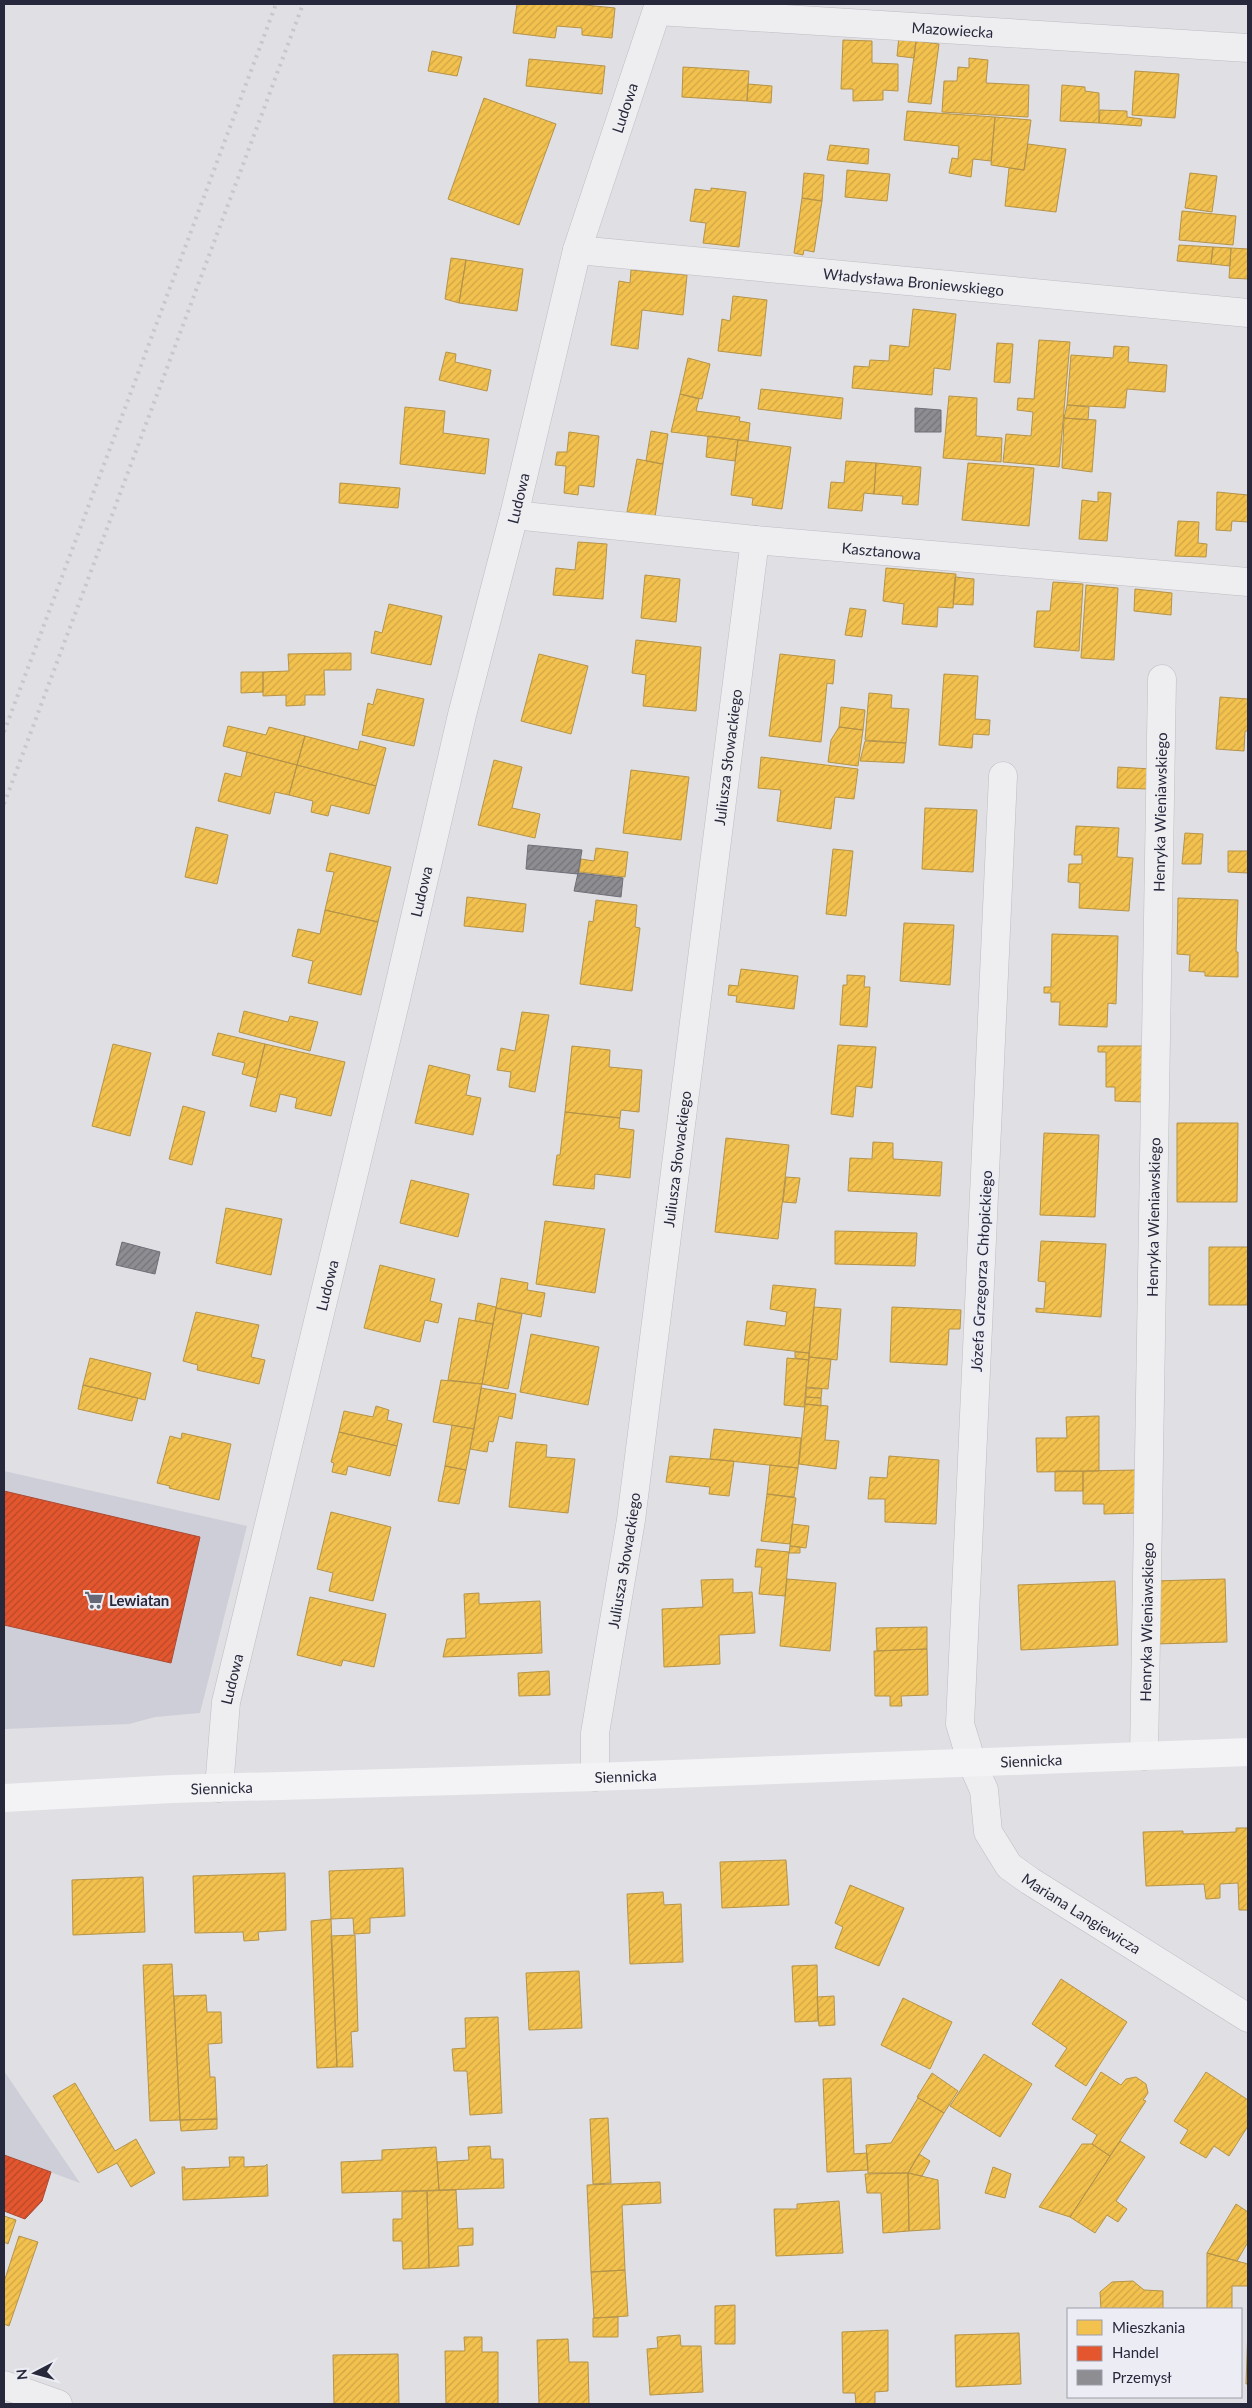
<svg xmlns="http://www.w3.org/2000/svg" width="1252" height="2408" viewBox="0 0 1252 2408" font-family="Lato,sans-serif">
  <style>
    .built { fill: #cdced7 }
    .homes { fill: url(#homes-hatch); stroke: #b59349 }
    .shops { fill: url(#shops-hatch); stroke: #ab4932 }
    .industry { fill: url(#industry-hatch); stroke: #6e6f78 }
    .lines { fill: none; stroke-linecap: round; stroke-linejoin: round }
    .minor-casing { stroke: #bdbdc2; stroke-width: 29 }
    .minor { stroke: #eeeef1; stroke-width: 28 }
    .secondary { stroke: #f3f3f5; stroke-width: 28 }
    .rail { stroke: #c7c7cc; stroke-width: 4; stroke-dasharray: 2.5 5; stroke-linecap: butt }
    .labels { text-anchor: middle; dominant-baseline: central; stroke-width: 5; stroke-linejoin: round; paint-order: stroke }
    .street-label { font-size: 15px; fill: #27283c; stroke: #ecedf4 }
    .poi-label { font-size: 15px; font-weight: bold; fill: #27283c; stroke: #ecedf4; text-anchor: start }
  </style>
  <defs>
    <pattern id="homes-hatch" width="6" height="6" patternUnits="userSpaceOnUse" patternTransform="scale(1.25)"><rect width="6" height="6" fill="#f2c14e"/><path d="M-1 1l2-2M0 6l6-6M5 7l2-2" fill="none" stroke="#d0a645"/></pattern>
    <pattern id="shops-hatch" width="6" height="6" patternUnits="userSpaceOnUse" patternTransform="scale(1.25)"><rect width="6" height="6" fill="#e4572e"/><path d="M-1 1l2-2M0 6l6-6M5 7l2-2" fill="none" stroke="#b94828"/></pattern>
    <pattern id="industry-hatch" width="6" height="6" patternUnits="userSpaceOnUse" patternTransform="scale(1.25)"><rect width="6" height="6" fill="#8d8d92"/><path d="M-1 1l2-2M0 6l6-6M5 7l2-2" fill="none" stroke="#737378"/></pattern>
  </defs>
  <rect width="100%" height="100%" fill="#dfdfe4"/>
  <path class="built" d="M4,1471L247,1526L200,1713L155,1717L129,1724L4,1729Z
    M4,2071L80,2183L4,2155Z"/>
  <path class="homes" d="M517,4H575L615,8L612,38L582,35V28L557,26L555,38L513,33Z
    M899,36L916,41L914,58L897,56Z
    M843,40L872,41V63L898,64V91L883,90V100L853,101V89H841Z
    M916,41L939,44L931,104L908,102Z
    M432,51L462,57L457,76L428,71Z
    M969,58L988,60L986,83L1029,85L1028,117L942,112L944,81H957L958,67L969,68Z
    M529,59L605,66L602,94L526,86Z
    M683,67L749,71L747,101L682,97Z
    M1135,71L1179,74L1175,118L1132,115Z
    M748,84L772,86L771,103L747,101Z
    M1062,85L1085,87V91L1099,93V123L1060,121Z
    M484,98L556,124L519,225L448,199Z
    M1100,110L1127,111V117L1142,119L1141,126L1099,123Z
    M907,111L995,117L991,161L973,159L971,177L949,173L952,158L958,159L959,146L904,140Z
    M995,117L1031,120L1024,170L991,165Z
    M1028,144L1066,149L1056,212L1005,206L1009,168L1024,170Z
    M830,145L869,149L868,164L827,160Z
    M847,170L890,174L887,201L845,197Z
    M804,173L824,175L822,201L802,198Z
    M1190,173L1217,176L1212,212L1185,208Z
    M711,188L746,192L739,247L703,243L706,223L690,221L695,189L711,191Z
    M802,198L822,201L814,252L804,250L803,255L794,253Z
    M1182,211L1236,216L1233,245L1179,240Z
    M1179,245L1213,247L1211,264L1177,261Z
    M1213,247L1231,248L1230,266L1211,264Z
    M1231,248L1248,249V279L1229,278Z
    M451,258L466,260L459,303L445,299Z
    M466,260L523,269L517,311L459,303Z
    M631,270L687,275L683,315L642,310L638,349L611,345L619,281L630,283Z
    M733,296L767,300L761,356L718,351L722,319L730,321Z
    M913,309L956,314L950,370L934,368L932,395L852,388L854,366L869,367L870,360L889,361L890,345L909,347Z
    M1039,340L1070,342L1059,467L1003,462L1006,434L1031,436L1033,412L1017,410L1018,398L1034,399Z
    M997,343L1013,344L1010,383L994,382Z
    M1114,346L1129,347L1128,362L1167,365L1165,392L1127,389L1125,408L1067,405L1071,355L1113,358Z
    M446,352L456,354L455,362L491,370L487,391L439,380Z
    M688,358L710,364L702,399L680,394Z
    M761,389L843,398L841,419L758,409Z
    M680,394L699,399L696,411L740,417L739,421L750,423L748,441L671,432Z
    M949,396L977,398L976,436L1002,438L1001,462L943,458Z
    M1067,405L1089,407L1088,420L1064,418Z
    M405,407L445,411L443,433L489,439L485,474L400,464Z
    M1064,418L1096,420L1092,472L1062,468Z
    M651,431L668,434L663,464L646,461Z
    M569,432L599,436L594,487L579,485L578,495L564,493L566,466L555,465L557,452H567Z
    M708,436L738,440L735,461L706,457Z
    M738,440L791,447L782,509L752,505L753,498L731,495Z
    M637,459L663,464L655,517L627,512Z
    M846,461L876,463L874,494L864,493L862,511L828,508L831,482L844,483Z
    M876,463L921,467L918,505L902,504L903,496L874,494Z
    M968,463L1034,468L1029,526L962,520Z
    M340,483L400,488L398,508L339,503Z
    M1098,492L1111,493L1107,541L1079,539L1082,500L1098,502Z
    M1217,492L1248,495V522L1232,521L1231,531L1216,530Z
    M1178,521L1199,522L1198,543L1207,544L1206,557L1175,556Z
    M578,542L607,544L603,599L553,595L556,568L575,570Z
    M886,568L956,574L953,608L938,607L937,627L902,624L904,604L883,601Z
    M645,575L680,579L676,622L641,618Z
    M955,577L974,579L973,605L953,604Z
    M1053,582L1083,584L1079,651L1034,647L1037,611H1050Z
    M1086,585L1118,588L1114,660L1081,658Z
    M1135,589L1172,593L1171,615L1134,611Z
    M389,604L442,616L431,665L371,653L375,631L382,633Z
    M850,608L866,610L862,637L845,635Z
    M636,640L701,647L696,711L643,706L646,675L632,673Z
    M351,653V670H324L325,695H305V705L286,706V695L263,696V672L289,671L288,654Z
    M539,654L588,666L571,734L521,721Z
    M780,654L835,660L833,684L827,683L821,742L769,736Z
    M241,672H263V692L241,693Z
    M944,674L978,676L975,719L990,720L989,735L973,734L972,748L939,745Z
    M377,689L424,699L414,746L362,735L368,703L373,705Z
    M869,693L892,695L891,708L909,709L906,743L865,740Z
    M1220,697L1248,699V731H1245L1244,751L1216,749Z
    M841,707L865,710L863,730L839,727Z
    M228,726L266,735L269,727L305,736L297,765L223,746Z
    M839,727L863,730L858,766L828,762L831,740Z
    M305,736L358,750L360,741L386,748L376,786L297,765Z
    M865,741L906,743L904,763L860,761Z
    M247,752L297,765L289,795L275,792L270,814L218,801L225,773L241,777Z
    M761,757L858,769L854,799L835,797L831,829L777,821L781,790L758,788Z
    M494,760L522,767L512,808L540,814L535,838L478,825Z
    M297,765L376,786L369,814L331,805L328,816L311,812L313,801L289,795Z
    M1118,767L1151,769L1149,789L1117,788Z
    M631,770L689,777L681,840L623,833Z
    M925,808L977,810L973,872L922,869Z
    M1076,826L1119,828L1117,857L1133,858L1129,911L1079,908L1080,883L1068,882L1069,864H1082V855H1074Z
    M196,827L228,835L217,884L185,877Z
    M1185,833L1203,834L1201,864H1182Z
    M596,848L628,852L625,877L579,872L581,859L594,861Z
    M833,849L853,851L846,916L826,914Z
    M1228,851H1248V873L1228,872Z
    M330,853L391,867L378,922L325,910L334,872L326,871Z
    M467,897L526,904L523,932L464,926Z
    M1178,898L1238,900L1236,952H1238V977L1205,976V972L1189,971L1190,955L1177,954Z
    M596,900L637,905L635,927L640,928L632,991L580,984L589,921L593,922Z
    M325,910L378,922L361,995L308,983L313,961L292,956L298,929L320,934Z
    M904,923L954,925L950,985L900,981Z
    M1052,934L1118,936L1116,1004L1108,1003L1107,1027L1059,1025L1060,1002H1051V993H1044V987H1051Z
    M741,969L798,976L794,1009L736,1002L737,996L728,995L729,985L738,986Z
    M847,975L865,976L864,987H870L867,1027L840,1025L843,985H847Z
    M244,1011L288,1022L290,1016L318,1022L310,1051L239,1032Z
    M522,1012L549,1015L535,1092L509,1087L511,1072L497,1070L501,1048L515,1051Z
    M218,1033L265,1044L257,1078L242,1074L245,1063L212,1055Z
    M113,1044L151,1053L130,1136L92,1126Z
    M265,1044L345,1062L331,1116L295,1108L297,1098L280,1094L276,1112L250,1106Z
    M838,1045L876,1047L872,1088L856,1086L853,1117L831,1114Z
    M572,1046L610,1050L609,1067L642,1070L639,1112L621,1110L620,1118L565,1112Z
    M1098,1046H1143V1102L1115,1101V1087H1106V1052H1098Z
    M429,1065L470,1075L466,1095L481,1098L473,1135L415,1123Z
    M183,1106L205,1112L192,1165L169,1159Z
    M565,1112L620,1118L619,1128L634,1130L630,1178L595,1174L594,1189L553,1185L557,1155H560Z
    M1177,1123H1238L1237,1202H1177Z
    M1044,1133L1099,1135L1095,1217L1040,1215Z
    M726,1138L789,1145L778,1239L715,1232Z
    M873,1142L893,1143V1159L942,1162L940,1196L848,1191L850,1158L872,1159Z
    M786,1177L800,1178L796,1203L783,1202Z
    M411,1180L469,1194L458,1237L400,1223Z
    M226,1208L282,1219L271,1275L216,1263Z
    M545,1221L605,1229L595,1293L536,1284Z
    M835,1231L917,1233L915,1266L835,1264Z
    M1041,1241L1106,1244L1101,1317L1036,1312V1308L1044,1309L1046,1282L1038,1281Z
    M1209,1247H1248V1305H1209Z
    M380,1265L435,1279L430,1301L442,1304L438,1323L425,1320L420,1342L364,1328Z
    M501,1278L528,1283L527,1290L545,1293L541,1317L496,1308Z
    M773,1285L816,1289L809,1353L744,1345L747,1321L785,1326L787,1312L770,1309Z
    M478,1303L496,1307L493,1324L475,1321Z
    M814,1307L841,1309L837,1360L809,1357Z
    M892,1307L961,1310L960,1329H949L947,1365L890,1362Z
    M496,1308L522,1314L508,1389L482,1384Z
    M196,1312L259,1325L251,1357L265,1360L259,1384L197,1370L198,1365L183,1361Z
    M459,1318L493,1324L482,1384L448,1380Z
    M531,1334L599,1347L588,1405L520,1392Z
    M795,1352L809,1353V1360L795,1358Z
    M809,1357L831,1359L828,1389L806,1387Z
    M90,1358L151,1373L145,1400L83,1385Z
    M787,1358L809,1360L804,1407L784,1405Z
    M441,1380L482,1384L474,1429L433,1422Z
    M83,1385L138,1398L132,1421L78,1409Z
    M481,1388L516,1394L512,1419L499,1416L493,1442L489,1441L487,1452L470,1449Z
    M806,1388L822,1389L821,1398L806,1397Z
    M806,1397L821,1398V1406L805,1404Z
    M805,1404L828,1406L825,1440L839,1441L836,1469L799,1464Z
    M376,1406L389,1410L387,1420L402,1424L397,1446L339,1432L344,1411L373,1417Z
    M1099,1416V1471L1037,1472L1036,1438H1067L1066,1417Z
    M452,1425L474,1429L466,1470L445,1466Z
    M714,1429L801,1438L798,1468L710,1459Z
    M339,1432L397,1446L390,1476L348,1466L346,1475L332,1472L334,1463L331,1462Z
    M182,1433L231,1444L219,1500L169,1488L170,1486L157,1483L170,1436L181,1439Z
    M516,1442L547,1445L546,1457L575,1459L568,1513L509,1507Z
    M670,1456L734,1461L729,1496L709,1494L710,1487L666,1482Z
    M889,1456L939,1460L936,1524L885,1522V1499H868L870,1477L887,1478Z
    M770,1465L798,1468L794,1497L767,1494Z
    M445,1466L466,1470L459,1504L438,1501Z
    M1137,1470L1138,1513L1104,1514V1504H1083V1471Z
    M1055,1471H1083V1491H1055Z
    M767,1494L796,1498L790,1544L761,1541Z
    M331,1512L391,1527L373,1601L329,1591L333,1573L317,1569Z
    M792,1524L809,1526L806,1548L790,1546Z
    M790,1546L800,1547V1553H789Z
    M757,1549L789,1552L785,1596L759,1594L762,1567H755Z
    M733,1579V1593L752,1592L755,1633L719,1635L720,1664L664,1667L662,1609L703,1607L701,1580Z
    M787,1579L836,1583L830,1651L780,1646Z
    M1225,1579L1227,1642L1155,1644L1153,1581Z
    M1115,1581L1118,1645L1021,1650L1018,1585Z
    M479,1593V1604L540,1601L542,1653L443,1657L447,1639L466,1638L464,1594Z
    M310,1597L386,1614L374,1667L343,1660L341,1666L297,1655Z
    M927,1627V1649L877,1651L876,1628Z
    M927,1649L928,1695L901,1696L902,1706H890V1696H875L874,1651Z
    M549,1671L550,1695L519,1696L518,1673Z
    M1236,1828H1248V1910H1239L1238,1883L1220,1884V1898L1206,1899L1204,1884L1146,1886L1143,1832L1183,1831V1834L1236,1832Z
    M786,1860L789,1905L722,1908L720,1862Z
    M403,1868L405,1916L370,1918V1933L354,1934L353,1918L331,1919L329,1871Z
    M285,1873L286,1930L258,1932L259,1940L244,1941L243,1932L195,1933L193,1876Z
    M143,1877L145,1932L73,1935L72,1880Z
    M850,1885L904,1908L879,1966L835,1948L843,1927L835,1923Z
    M663,1892L664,1905L681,1904L683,1962L630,1964L627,1894Z
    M331,1919L337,2067L317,2068L311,1921Z
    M355,1935L358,2031L351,2032L353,2067H337L331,1936Z
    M172,1964L180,2120L150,2121L143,1965Z
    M817,1965L818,2021L795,2022L792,1966Z
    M579,1971L582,2028L529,2030L526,1973Z
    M1061,1979L1127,2022L1086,2086L1055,2066L1067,2048L1032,2024Z
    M206,1995L207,2012H221L222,2043L208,2044L210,2077H215L217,2119L180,2120L174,1996Z
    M834,1996L835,2025L819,2026L817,1997Z
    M903,1998L952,2022L930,2069L881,2045Z
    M498,2017L502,2113L470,2115L467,2071H454L452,2049L466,2048L465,2018Z
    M984,2054L1032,2084L1000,2137L950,2106Z
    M1101,2072L1121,2085L1126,2079L1136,2077L1146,2084L1148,2093L1143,2100L1146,2101L1110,2156L1092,2144L1097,2135L1072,2119Z
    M1206,2072L1248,2100V2126L1229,2156L1214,2146L1206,2158L1180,2143L1188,2130L1174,2121Z
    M932,2073L958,2091L944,2113L917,2097Z
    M851,2078L854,2154L867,2153L868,2170L827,2172L823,2079Z
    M75,2083L115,2151L136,2139L155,2173L131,2187L117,2163L98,2173L53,2096Z
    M918,2098L944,2113L908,2173H868L866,2145L891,2143Z
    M608,2118L611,2183L593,2184L590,2119Z
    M217,2119V2129L181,2131L180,2120Z
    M1120,2141L1145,2157L1116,2201L1127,2209L1118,2222L1107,2215L1095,2233L1070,2217Z
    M1082,2144H1092L1110,2156L1070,2217L1039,2207Z
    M490,2146L491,2159H503L504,2188L439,2190L437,2162L469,2160L468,2147Z
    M436,2147L439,2190L342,2193L341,2162L382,2160V2150Z
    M919,2154L930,2161L922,2176L908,2173Z
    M229,2157H244V2167L265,2166L267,2164L268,2196L183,2200L182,2167H185L184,2169L230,2167Z
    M993,2167L1011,2174L1005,2198L985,2193Z
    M908,2173L938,2180L940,2229L909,2231Z
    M908,2173L909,2231L883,2233L881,2193H867L865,2174Z
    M660,2182L661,2203L622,2205L625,2270L591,2272L587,2185Z
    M456,2190L458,2229L473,2228V2245L458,2246L459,2266L429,2268L427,2191Z
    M427,2191L429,2268L403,2269L402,2241H393V2219H402V2192Z
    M839,2201L843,2253L776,2256L774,2209H797V2204Z
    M1236,2204L1248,2212V2242L1237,2261L1207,2253Z
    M4,2216L16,2220L8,2244L4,2242Z
    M19,2236L38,2242L9,2326L4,2324V2282Z
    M1207,2253L1248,2264V2286H1232V2309H1207Z
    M625,2270L628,2316L594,2318L591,2272Z
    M1133,2281L1144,2290L1163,2291V2309H1101L1100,2292L1112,2282Z
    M735,2305V2344H715V2306Z
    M618,2317V2337H593V2318Z
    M1248,2327V2384H1246Z
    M888,2330V2391L875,2392V2404H856L855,2393H843L842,2332Z
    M1019,2333L1021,2384L956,2387L955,2335Z
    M680,2335L681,2346H701L703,2392L650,2395L647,2349L658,2348L657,2337Z
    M464,2337H482V2352H498V2404H446L445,2351H465Z
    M568,2339L569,2362H588L589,2404H539L537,2340Z
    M398,2354L399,2404H334L333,2355Z"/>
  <path class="shops" d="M4,1491L200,1537L171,1663L4,1625Z
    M4,2155L51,2172L42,2201L25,2219L4,2211Z"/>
  <path class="industry" d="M915,408L941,410V432H915Z
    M528,845L582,850L578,874L526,869Z
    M578,873L623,878L621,897L574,891Z
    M122,1242L160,1252L155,1274L116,1265Z"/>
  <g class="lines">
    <g class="minor-casing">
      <g id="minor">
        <path id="s1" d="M657,11L1248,48"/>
        <path id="s2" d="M577,250L1248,313"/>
        <path id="s3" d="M514,515L755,540L1248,582"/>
        <path id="s4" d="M1003,776L960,1724L972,1763L984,1790L988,1832L1009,1866L1030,1881L1248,2018"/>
        <path id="s5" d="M1144,1756L1162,679"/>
        <path id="s6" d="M595,1777V1733L631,1520L755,540"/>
        <path id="s7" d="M219,1788L226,1702L396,999L462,715L514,515L577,250L659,4"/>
        <path d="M4,2385L58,2404"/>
      </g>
    </g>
    <use href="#minor" class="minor"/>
    <path class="secondary" id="s8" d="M4,1798L172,1789L595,1777L1248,1752"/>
    <path class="rail" d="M4,732L276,4
      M4,804L303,4"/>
  </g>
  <defs>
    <g id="supermarket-bare" transform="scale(1.5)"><path d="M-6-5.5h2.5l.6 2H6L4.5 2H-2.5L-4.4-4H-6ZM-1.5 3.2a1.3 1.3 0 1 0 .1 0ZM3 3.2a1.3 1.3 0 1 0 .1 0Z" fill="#676877" stroke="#ecedf4" stroke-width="2.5" paint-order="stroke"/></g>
  </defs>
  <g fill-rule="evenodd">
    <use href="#supermarket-bare" x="94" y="1600"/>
  </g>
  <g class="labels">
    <g class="street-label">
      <text stroke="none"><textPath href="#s1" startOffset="296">Mazowiecka</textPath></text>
      <text stroke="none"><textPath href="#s7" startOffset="1730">Ludowa</textPath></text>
      <text stroke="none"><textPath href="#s2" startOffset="338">Władysława Broniewskiego</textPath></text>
      <text stroke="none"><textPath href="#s7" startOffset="1325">Ludowa</textPath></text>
      <text stroke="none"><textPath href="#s3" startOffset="369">Kasztanowa</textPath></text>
      <text stroke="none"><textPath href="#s6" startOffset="1029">Juliusza Słowackiego</textPath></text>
      <text stroke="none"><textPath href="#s5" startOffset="944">Henryka Wieniawskiego</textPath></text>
      <text stroke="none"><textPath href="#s7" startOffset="920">Ludowa</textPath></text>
      <text stroke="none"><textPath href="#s6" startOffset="624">Juliusza Słowackiego</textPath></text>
      <text stroke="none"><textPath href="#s5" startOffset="539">Henryka Wieniawskiego</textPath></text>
      <text transform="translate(981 1271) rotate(-87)">Józefa Grzegorza Chłopickiego</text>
      <text stroke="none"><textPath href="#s7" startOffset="515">Ludowa</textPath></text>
      <text stroke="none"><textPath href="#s6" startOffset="219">Juliusza Słowackiego</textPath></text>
      <text stroke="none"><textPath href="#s5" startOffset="134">Henryka Wieniawskiego</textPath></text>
      <text stroke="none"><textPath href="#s7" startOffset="110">Ludowa</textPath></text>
      <text stroke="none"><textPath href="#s8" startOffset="1028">Siennicka</textPath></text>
      <text stroke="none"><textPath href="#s8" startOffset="622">Siennicka</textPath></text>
      <text stroke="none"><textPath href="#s8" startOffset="218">Siennicka</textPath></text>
      <text stroke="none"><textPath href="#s4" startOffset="1188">Mariana Langiewicza</textPath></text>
    </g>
    <g class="poi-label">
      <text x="109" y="1600">Lewiatan</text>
    </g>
  </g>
  <rect width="1252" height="2408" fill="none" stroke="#27283c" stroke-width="10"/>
  <rect x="1067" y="2308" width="175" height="90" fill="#ecedf4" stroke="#9d9eaa"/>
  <rect x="1077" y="2320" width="25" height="15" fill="#f2c14e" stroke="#9d9eaa"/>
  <text x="1112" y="2333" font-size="15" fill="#27283c">Mieszkania</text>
  <rect x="1077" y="2346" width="25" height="15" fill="#e4572e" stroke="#9d9eaa"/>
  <text x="1112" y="2358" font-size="15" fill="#27283c">Handel</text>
  <rect x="1077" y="2370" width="25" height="15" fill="#8d8d92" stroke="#9d9eaa"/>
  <text x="1112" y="2383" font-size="15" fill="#27283c">Przemysł</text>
  <g transform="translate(35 2373) rotate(264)" stroke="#ecedf4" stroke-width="4" paint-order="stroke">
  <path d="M0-4L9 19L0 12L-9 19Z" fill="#27283c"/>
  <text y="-8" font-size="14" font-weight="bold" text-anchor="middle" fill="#27283c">N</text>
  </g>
</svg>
